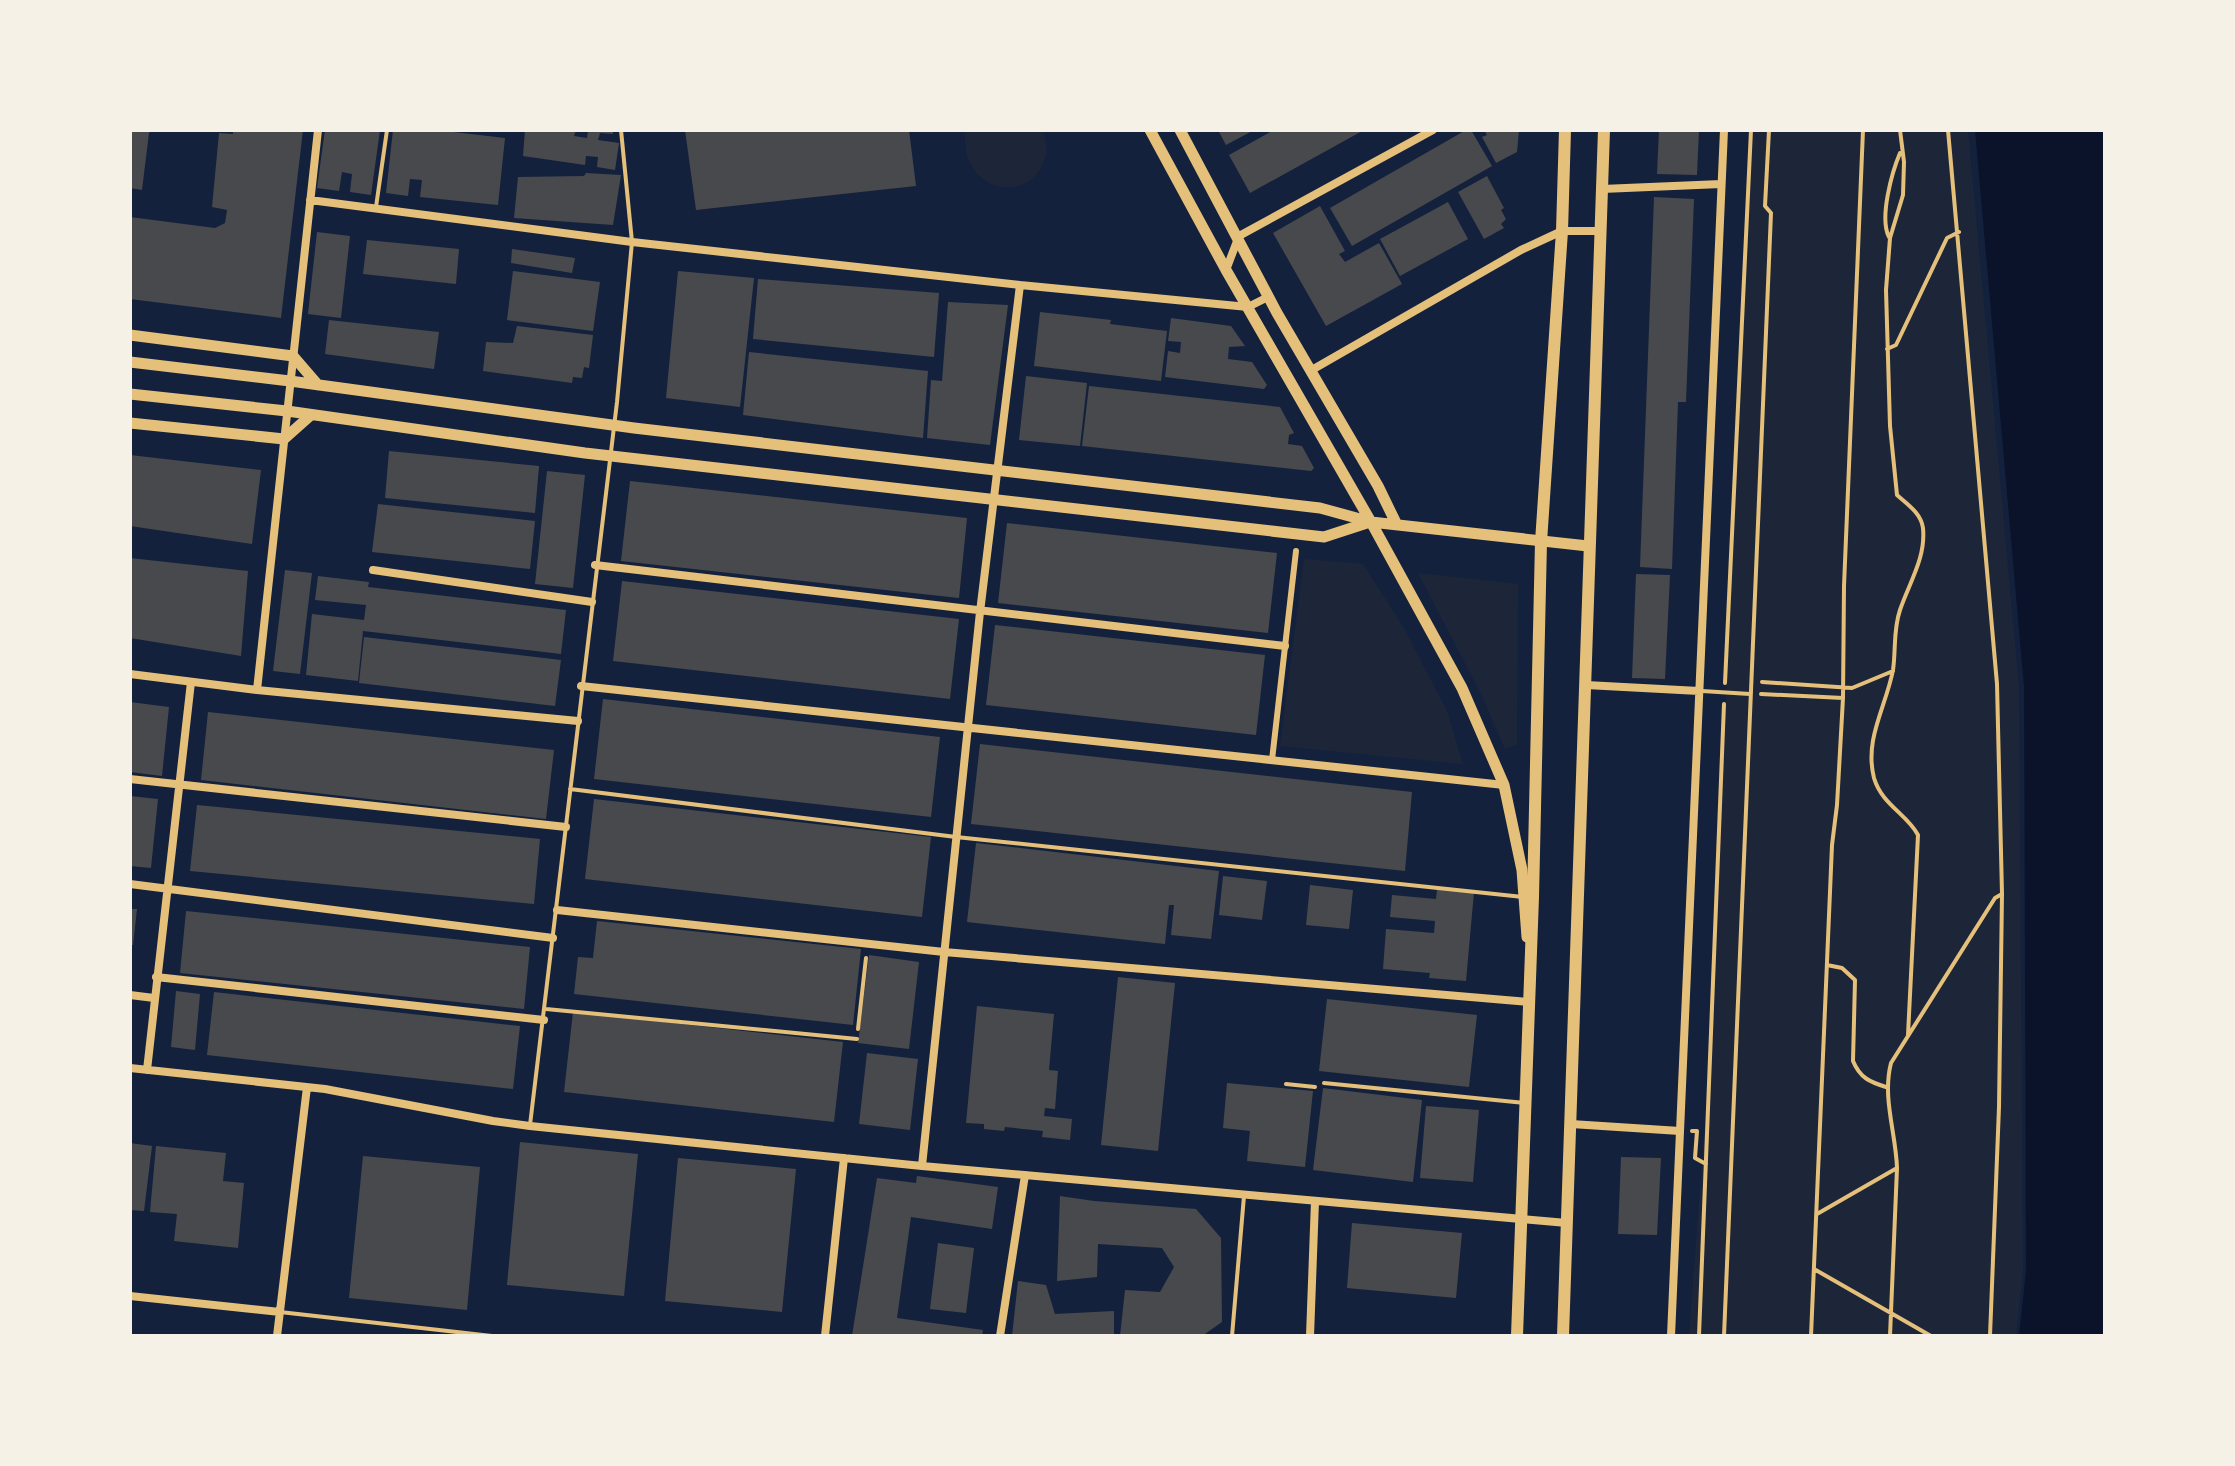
<svg xmlns="http://www.w3.org/2000/svg" width="2235" height="1466" viewBox="0 0 2235 1466" font-family="Bitter,serif">
  <style>
    .green { fill: #1d2539 }
    .water { fill: #0b132b }
    .building { fill: #48494c }
    .lines { fill: none; stroke-linecap: round; stroke-linejoin: round }
    .path { stroke: #e5c07b; stroke-width: 4 }
    .service { stroke: #e5c07b; stroke-width: 4 }
    .pedestrian { stroke: #e5c07b; stroke-width: 6 }
    .minor { stroke: #e5c07b; stroke-width: 8 }
    .tertiary { stroke: #e5c07b; stroke-width: 11 }
    .secondary { stroke: #e5c07b; stroke-width: 12 }
  </style>
  <rect width="100%" height="100%" fill="#14213d"/>
  <path class="green" d="M964,130H1043C1044,137 1048,148 1046,155C1036,196 986,198 970,162C965,153 965,140 964,130Z
    M1752,130H1968L2019,688L2023,1271L2016,1336H1689L1708,1082Z
    M1304,559L1363,564L1404,628L1447,711L1463,764L1280,746Z
    M1418,573L1518,584L1517,744L1505,749L1481,694Z"/>
  <path class="water" d="M1975,130H2105V1336H2019L2026,1270L2024,687Z"/>
  <path class="building" d="M130,130H153L149,133L142,190L130,188Z
    M233,130H303L281,318L130,299V217L215,228L225,223L227,210L212,207L219,133L233,134Z
    M325,130H380L371,195L350,192L352,174L342,172L339,191L317,188Z
    M393,130H436L505,138L498,205L420,197L422,180L410,179L408,196L386,193Z
    M525,130H576L574,136L587,138L588,130H613V134L600,133L598,140L619,143L615,170L597,167L598,157L586,156L585,165L523,156Z
    M685,130H909L916,186L696,210Z
    M1218,130H1254L1226,145Z
    M1274,130H1364L1250,193L1229,155Z
    M1466,130H1471L1492,166L1352,246L1330,208Z
    M1484,130H1519L1517,152L1496,163L1482,137L1487,135Z
    M1659,130H1699L1697,175L1657,174Z
    M586,173L621,175L613,225L514,218L518,177L584,176Z
    M1487,176L1504,208L1501,210L1506,219L1501,224L1504,228L1484,239L1458,192Z
    M1654,197L1694,199L1686,402H1678L1672,569L1640,567Z
    M1448,202L1468,239L1400,276L1380,239Z
    M1320,206L1345,251L1339,254L1345,262L1379,243L1402,284L1326,326L1273,233Z
    M317,232L350,236L341,318L308,314Z
    M367,240L459,249L456,284L363,274Z
    M512,249L575,258L572,273L511,263Z
    M513,271L600,282L593,331L507,320Z
    M678,271L754,278L740,407L666,398Z
    M758,279L939,293L934,357L753,339Z
    M948,302L1008,305L990,445L927,438L931,380L942,381Z
    M1040,312L1111,320L1110,324L1167,331L1161,381L1034,366Z
    M1171,318L1231,326L1245,346L1229,347L1228,359L1252,362L1267,385L1264,389L1165,377L1168,351L1180,353L1181,342L1168,341Z
    M329,320L439,332L434,369L325,354Z
    M517,326L593,335L589,368L584,367L582,378L573,377L572,383L483,371L486,342L513,343Z
    M749,352L928,371L923,438L743,415Z
    M1026,376L1087,383L1080,446L1019,440Z
    M1089,386L1280,407L1294,433L1289,435L1288,444L1302,446L1314,468L1311,471L1082,446Z
    M389,451L539,466L535,513L385,498Z
    M130,455L261,470L252,544L130,526Z
    M547,471L585,475L573,588L535,584Z
    M630,481L967,518L959,598L621,561Z
    M378,504L535,521L530,569L372,552Z
    M1007,523L1277,553L1268,633L998,603Z
    M130,558L248,571L241,656L130,638Z
    M285,570L312,573L300,674L273,671Z
    M1636,574L1670,575L1665,679L1632,678Z
    M318,576L369,582L368,587L566,610L561,654L363,631L358,681L306,675L312,614L364,620L366,605L315,600Z
    M622,581L959,619L950,699L613,661Z
    M995,625L1265,655L1256,735L986,705Z
    M364,637L561,660L555,706L359,683Z
    M603,699L940,737L931,817L594,779Z
    M130,702L169,707L162,776L130,772Z
    M208,712L554,750L546,819L201,780Z
    M980,744L1412,792L1405,871L971,824Z
    M130,796L158,799L151,868L130,866Z
    M594,799L931,837L922,917L585,879Z
    M197,805L540,839L534,904L190,871Z
    M976,843L1219,871L1211,939L1171,935L1174,905H1169L1165,944L967,922Z
    M1223,876L1267,881L1262,920L1219,915Z
    M1310,885L1353,890L1349,929L1306,925Z
    M1437,889L1474,892L1466,981L1429,978L1430,973L1383,969L1386,929L1434,933L1435,921L1390,917L1392,895L1436,899Z
    M130,909H137L133,945H130Z
    M186,911L530,947L524,1009L180,973Z
    M597,921L861,949L853,1025L574,994L578,957L593,958Z
    M869,955L919,962L909,1049L858,1043Z
    M1118,977L1175,983L1158,1151L1101,1145Z
    M176,991L200,994L195,1050L171,1047Z
    M214,992L520,1026L513,1089L207,1055Z
    M1327,999L1477,1015L1469,1087L1319,1071Z
    M977,1006L1054,1014L1049,1070L1058,1071L1055,1109L1045,1108L1044,1116L1072,1119L1070,1140L1042,1137L1043,1131L1005,1127L1004,1131L984,1129V1124L966,1123Z
    M573,1012L843,1042L834,1122L564,1092Z
    M867,1053L918,1059L910,1130L859,1124Z
    M1227,1083L1313,1091L1305,1167L1247,1161L1250,1131L1223,1128Z
    M1323,1088L1422,1100L1413,1182L1313,1170Z
    M1426,1106L1479,1110L1473,1182L1420,1178Z
    M520,1142L638,1154L624,1296L507,1285Z
    M130,1143L152,1146L144,1211L130,1210Z
    M156,1146L226,1153L223,1181L244,1183L238,1248L174,1241L177,1214L150,1212Z
    M363,1156L480,1167L467,1310L349,1298Z
    M1621,1157L1661,1158L1657,1235L1618,1234Z
    M678,1158L796,1169L782,1312L665,1301Z
    M917,1176L998,1187L992,1229L911,1217L897,1318L983,1330L982,1336H852L877,1178L916,1183Z
    M1060,1196L1094,1201L1196,1209L1221,1238L1222,1322L1202,1336H1120L1125,1290L1160,1292L1174,1267L1162,1248L1098,1244L1097,1277L1057,1281Z
    M1352,1223L1462,1233L1456,1298L1347,1288Z
    M938,1243L974,1248L966,1313L930,1309Z
    M1018,1281L1046,1285L1055,1314L1114,1311V1336H1012Z"/>
  <g class="lines">
    <path class="path" d="M1900,130L1904,162L1903,195L1890,238L1886,290L1890,426L1897,495C1907,504 1921,513 1923,528C1926,558 1909,583 1900,610C1893,630 1896,650 1893,670C1886,707 1864,739 1874,778C1882,805 1907,814 1918,835L1908,1035
      M1948,130L1997,684L2002,894L1999,1107L1990,1336
      M1889,237C1879,218 1892,172 1900,153
      M1887,349L1896,345L1947,238L1959,232
      M1762,682L1852,688L1893,671
      M1725,683L1751,130
      M1761,694L1843,698
      M1827,965L1842,968L1855,980L1853,1061C1860,1078 1870,1082 1886,1087
      M858,1029L866,958
      M1286,1084L1315,1087
      M1692,1131H1697L1695,1158L1706,1164
      M1817,1214L1897,1168
      M1814,1269L1931,1336
      M1699,1336L1724,704
      M1811,1336L1832,845L1837,805L1843,698L1844,586L1863,130
      M1890,1336L1897,1168C1896,1133 1882,1098 1891,1063L1995,898L2002,894"/>
    <path class="service" d="M376,207L387,130
      M1702,691L1750,694
      M570,789L956,837L1523,897
      M546,1009L857,1039
      M1324,1083L1525,1103
      M530,1125L617,402L632,242L621,130
      M280,1312L492,1336
      M1232,1336L1244,1196
      M1724,1336L1771,213L1765,206L1769,130"/>
    <path class="pedestrian" d="M1272,760L1296,551"/>
    <path class="minor" d="M1602,189L1721,184
      M310,200L632,242L1020,285L1248,307L1268,297
      M1226,270L1239,236L1433,130
      M1310,371L1521,250L1562,231H1600
      M595,565L1285,646
      M373,570L592,602
      M130,674L257,690L578,721
      M1586,685L1699,691
      M581,686L1504,785
      M257,690L318,130
      M130,779L566,827
      M130,884L553,938
      M557,910L944,952L1528,1002
      M156,977L544,1020
      M130,995L154,998
      M130,1068L325,1089L493,1121L530,1126L922,1166L1567,1223
      M147,1070L191,682
      M1571,1124L1680,1131
      M922,1166L980,612L1020,285
      M130,1296L280,1312
      M277,1336L307,1087
      M825,1336L844,1158
      M1000,1336L1025,1175
      M1310,1336L1315,1201
      M1671,1336L1724,130"/>
    <path class="tertiary" d="M1150,130L1226,270L1371,522L1462,688L1504,785L1522,870L1527,937
      M1180,130L1277,313L1378,486L1396,523
      M130,335L293,356L318,385
      M130,362L290,381L634,428L1320,508L1371,522L1588,546
      M130,394L287,411L585,453L1324,537L1370,522
      M130,423L284,439L311,415"/>
    <path class="secondary" d="M1517,1336L1533,897L1541,542L1562,231L1565,130
      M1563,1336L1604,130"/>
  </g>
  <rect width="2235" height="1466" fill="none" stroke="#f6f1e7" stroke-width="264"/>
</svg>
